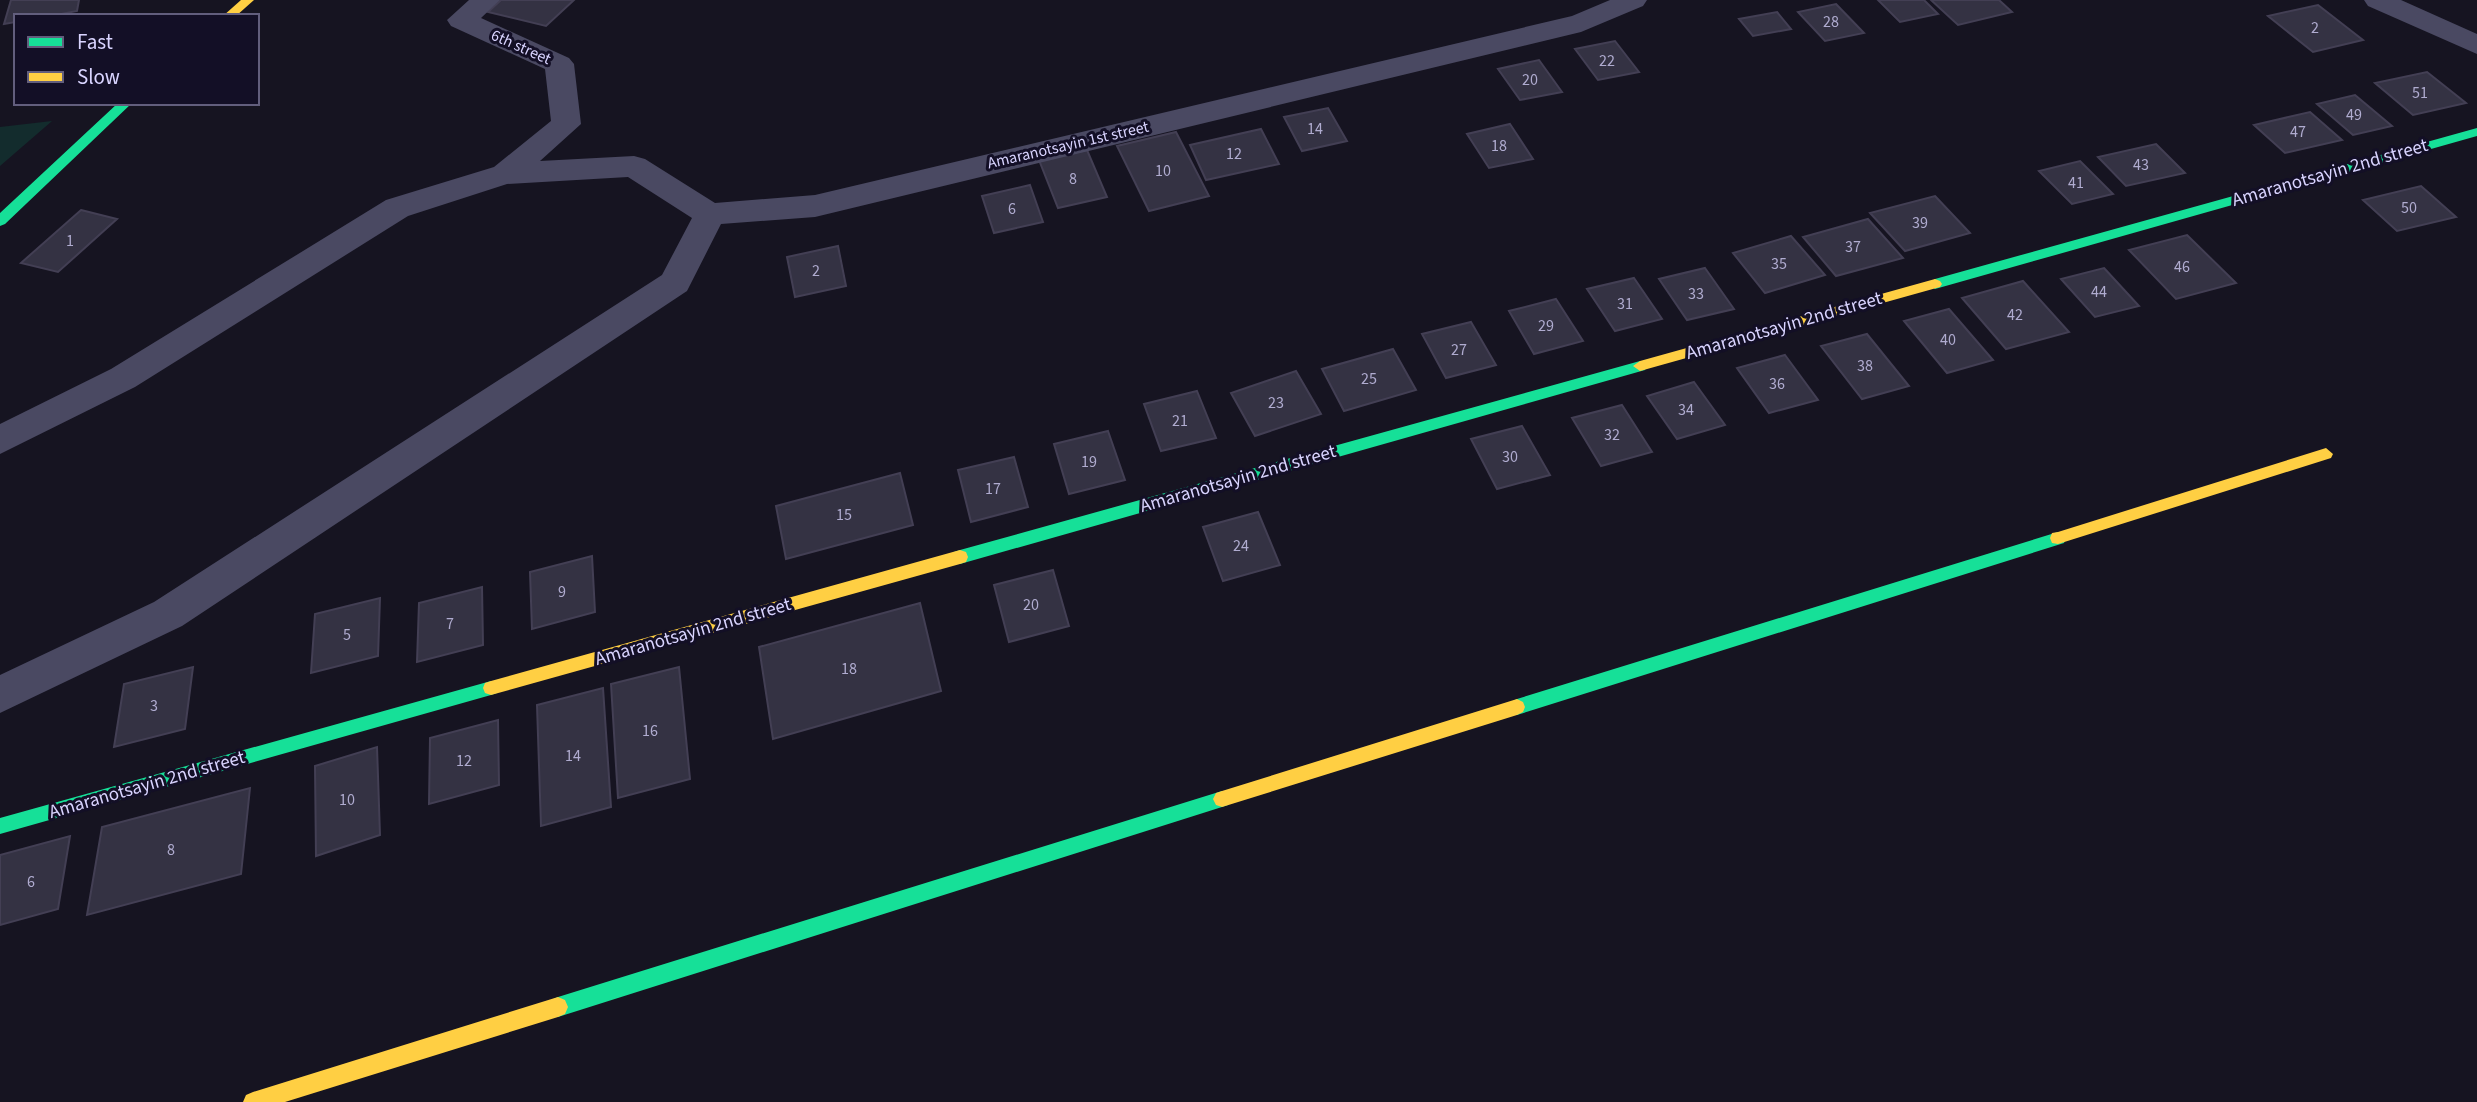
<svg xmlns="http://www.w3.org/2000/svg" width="2477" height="1102" viewBox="0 0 2477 1102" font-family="'Source Sans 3',sans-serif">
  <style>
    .green { fill: #132c2d }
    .building { fill: #343243; stroke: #433f54; stroke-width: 2 }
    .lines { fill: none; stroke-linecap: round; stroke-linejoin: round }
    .street { fill: #4a4962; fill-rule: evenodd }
    .fast { fill: #16e098; fill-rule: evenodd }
    .slow { fill: #ffcf43; fill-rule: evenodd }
    .labels { text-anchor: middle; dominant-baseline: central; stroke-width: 6; stroke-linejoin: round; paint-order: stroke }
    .number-label { font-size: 16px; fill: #b0acd0 }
    .far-street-label { font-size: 16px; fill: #d9d4ff; stroke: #130f26 }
    .street-label { font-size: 19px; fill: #d9d4ff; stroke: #130f26 }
  </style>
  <rect width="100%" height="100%" fill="#161421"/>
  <path class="green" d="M52,121L0,166V127Z"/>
  <path class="building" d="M11,0H79L77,11L51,16H16V22L4,24Z
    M501,0H574L546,26L488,12Z
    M1878,0H1924L1938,14L1900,22Z
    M1931,0H1999L2012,12L1958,25Z
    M1836,4L1864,33L1825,41L1798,12Z
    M2318,5L2363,40L2313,52L2268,16Z
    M1777,12L1791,29L1753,36L1739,19Z
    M1615,41L1639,72L1598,80L1575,49Z
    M1539,60L1562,92L1520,100L1498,69Z
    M2427,72L2466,103L2413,115L2375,83Z
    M2355,95L2392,126L2353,135L2317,104Z
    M1328,108L1347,141L1302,151L1284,117Z
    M2310,112L2342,140L2285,153L2254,125Z
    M1510,124L1533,159L1489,168L1467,134Z
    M1261,129L1279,164L1206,180L1190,145Z
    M1176,132L1209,196L1149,211L1117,146Z
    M2156,144L2185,173L2126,186L2098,157Z
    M1087,150L1107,197L1058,208L1039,160Z
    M2080,161L2113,194L2072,204L2039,171Z
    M1030,185L1043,222L994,233L982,196Z
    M2421,186L2456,217L2397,231L2363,200Z
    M1935,196L1970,233L1905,251L1870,213Z
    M81,210L117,219L58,272L21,263Z
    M1868,219L1903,258L1836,276L1803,237Z
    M2187,235L2236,283L2176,299L2129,250Z
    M1791,236L1825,275L1765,293L1733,253Z
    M838,246L846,286L795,297L787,257Z
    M1705,268L1734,309L1687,320L1659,279Z
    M2104,268L2139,306L2095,317L2061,279Z
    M1634,278L1662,319L1615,331L1587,289Z
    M2023,281L2069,332L2006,349L1962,298Z
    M1556,299L1583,341L1534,354L1509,311Z
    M1949,309L1993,360L1947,373L1904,321Z
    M1471,322L1496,365L1446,378L1422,334Z
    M1867,334L1909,386L1862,399L1821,346Z
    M1393,349L1416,390L1344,411L1322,369Z
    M1785,355L1818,400L1769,413L1737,368Z
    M1296,371L1321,414L1255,436L1231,393Z
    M1694,382L1725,425L1677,439L1647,396Z
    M1197,391L1216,438L1161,451L1144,404Z
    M1622,405L1652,452L1601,466L1572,418Z
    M1522,426L1550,475L1497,489L1471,439Z
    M1108,431L1125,480L1069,494L1054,444Z
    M1014,457L1028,507L971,522L958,470Z
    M900,473L913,525L786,559L776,506Z
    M1258,512L1280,565L1223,581L1203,527Z
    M592,556L595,612L532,629L530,572Z
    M1053,570L1069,626L1009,642L994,585Z
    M482,587L483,645L417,662L419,603Z
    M380,598L378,656L311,673L315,614Z
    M920,603L941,691L773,739L759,647Z
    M193,667L185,729L114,747L124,684Z
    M679,667L690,779L618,798L611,684Z
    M603,688L611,807L541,826L537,705Z
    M498,720L499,785L429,804L430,738Z
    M377,747L380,835L316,856L315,766Z
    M250,788L241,874L87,915L102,827Z
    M70,836L58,909L0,925V855Z"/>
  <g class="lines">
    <path class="street" d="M469,0H500L481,18L569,58L574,64L581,124L540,161L634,156L645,159L715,203L815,195L1572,16L1610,0H1647L1643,6L1581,32L815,217L721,224L687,291L182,626L0,713V675L154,602L662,275L692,218L628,177L507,184L408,216L135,387L0,454V424L111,369L386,200L494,167L551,121L545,69L451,26L447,20Z
      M2364,0H2401L2477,34V54L2368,6Z"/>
    <path class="fast" d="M118,103H132L5,224L0,226V213Z
      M2477,128V136L1935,289L1928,284L1935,279Z
      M1640,361L1647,366L1645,370L960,564L954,562L952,557L954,552L960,550Z
      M2058,532L2064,533L2066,538L2064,543L1517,715L1511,712L1509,707L1511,702L1517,699Z
      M491,681L497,683L499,688L497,693L491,695L0,834V818Z
      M1222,791L1228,793L1231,799L1228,805L1222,807L558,1017L551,1014L548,1007L551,1000L558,997Z"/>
    <path class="slow" d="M241,0H254L236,16H223Z
      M1935,279L1940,281L1942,284L1940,287L1640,371L1633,366L1640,361Z
      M2326,448L2333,454L2331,458L2058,544L2052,543L2050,538L2052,533L2058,532Z
      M960,550L966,552L968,557L966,562L960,564L491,695L485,693L483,688L485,683L491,681Z
      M1517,699L1523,702L1525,707L1523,712L1517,715L1222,807L1216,805L1213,799L1216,793L1222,791Z
      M558,997L565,1000L568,1007L565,1014L558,1017L285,1102H243L246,1095L253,1092Z"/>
  </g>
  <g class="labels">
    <g class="number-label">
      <text x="1831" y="22">28</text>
      <text x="2315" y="28">2</text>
      <text x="1607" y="61">22</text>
      <text x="1530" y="80">20</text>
      <text x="2420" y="93">51</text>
      <text x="2354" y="115">49</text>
      <text x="1315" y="129">14</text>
      <text x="2298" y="132">47</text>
      <text x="1499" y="146">18</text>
      <text x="1234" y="154">12</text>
      <text x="2141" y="165">43</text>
      <text x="1163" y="171">10</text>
      <text x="1073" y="179">8</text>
      <text x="2076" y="183">41</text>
      <text x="2409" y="208">50</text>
      <text x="1012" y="209">6</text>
      <text x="1920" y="223">39</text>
      <text x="70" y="241">1</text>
      <text x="1853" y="247">37</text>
      <text x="1779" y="264">35</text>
      <text x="2182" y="267">46</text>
      <text x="816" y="271">2</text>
      <text x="2099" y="292">44</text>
      <text x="1696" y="294">33</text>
      <text x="1625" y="304">31</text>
      <text x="2015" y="315">42</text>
      <text x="1546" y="326">29</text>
      <text x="1948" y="340">40</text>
      <text x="1459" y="350">27</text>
      <text x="1865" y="366">38</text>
      <text x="1369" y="379">25</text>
      <text x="1777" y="384">36</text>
      <text x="1276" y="403">23</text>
      <text x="1686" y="410">34</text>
      <text x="1180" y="421">21</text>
      <text x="1612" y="435">32</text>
      <text x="1510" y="457">30</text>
      <text x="1089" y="462">19</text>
      <text x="993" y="489">17</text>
      <text x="844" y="515">15</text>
      <text x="1241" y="546">24</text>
      <text x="562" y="592">9</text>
      <text x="1031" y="605">20</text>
      <text x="450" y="624">7</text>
      <text x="347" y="635">5</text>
      <text x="849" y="669">18</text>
      <text x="154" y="706">3</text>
      <text x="650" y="731">16</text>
      <text x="573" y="756">14</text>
      <text x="464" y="761">12</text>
      <text x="347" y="800">10</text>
      <text x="171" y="850">8</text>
      <text x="31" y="882">6</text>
    </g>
    <g class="far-street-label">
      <text transform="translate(521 47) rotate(24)">6th street</text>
      <text transform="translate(1068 145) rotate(-13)">Amaranotsayin 1st street</text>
    </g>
    <g class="street-label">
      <text transform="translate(2330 173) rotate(-16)">Amaranotsayin 2nd street</text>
      <text transform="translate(1784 326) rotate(-16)">Amaranotsayin 2nd street</text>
      <text transform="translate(1238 479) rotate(-16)">Amaranotsayin 2nd street</text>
      <text transform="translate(693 632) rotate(-16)">Amaranotsayin 2nd street</text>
      <text transform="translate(147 785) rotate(-16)">Amaranotsayin 2nd street</text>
    </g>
  </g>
  <rect x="14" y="14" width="245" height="91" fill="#130f26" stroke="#625e7d" stroke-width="2"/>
  <rect x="28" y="37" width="35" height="10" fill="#16e098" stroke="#625e7d" stroke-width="2"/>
  <text x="77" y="49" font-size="21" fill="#d9d4ff">Fast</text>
  <rect x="28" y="72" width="35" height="10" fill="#ffcf43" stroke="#625e7d" stroke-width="2"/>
  <text x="77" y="84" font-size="21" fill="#d9d4ff">Slow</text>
</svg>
